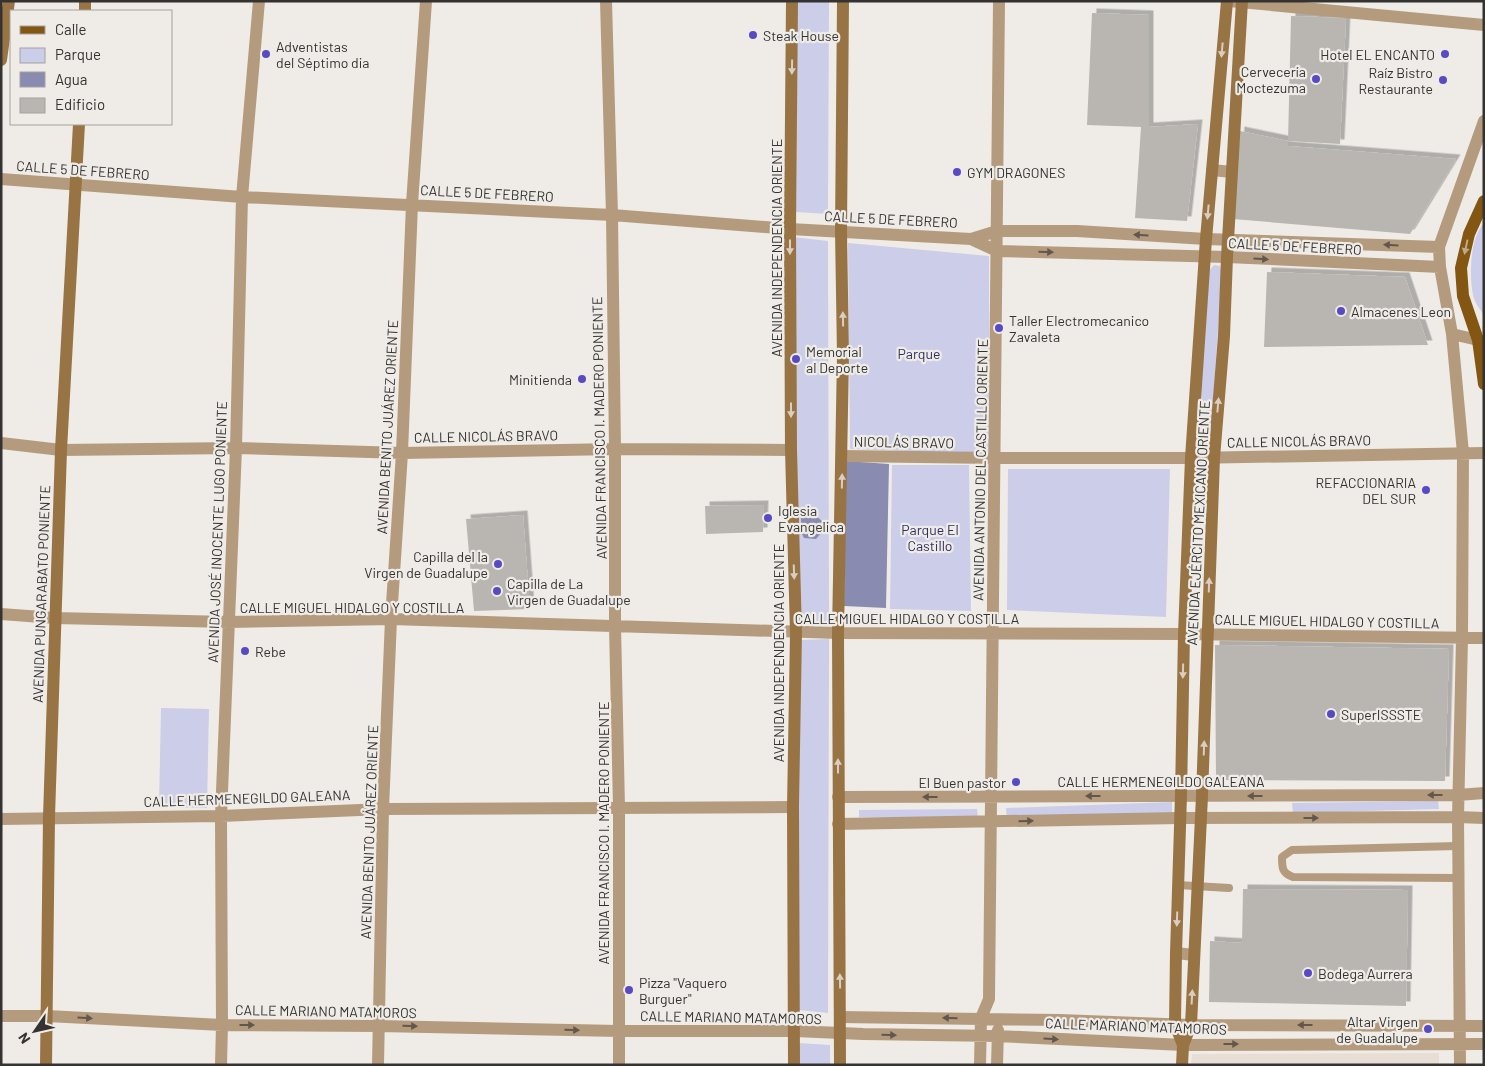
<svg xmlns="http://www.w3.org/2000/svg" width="1485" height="1066" viewBox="0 0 1485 1066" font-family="Barlow,sans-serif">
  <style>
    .built { fill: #e7ded5 }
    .green { fill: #cccde9 }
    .water { fill: #898bb0 }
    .building { fill: #b9b6b2; filter: url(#shadow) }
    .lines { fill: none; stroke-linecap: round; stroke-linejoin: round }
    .lane { stroke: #b59b7d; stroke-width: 8 }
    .street { stroke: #b59b7d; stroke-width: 12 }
    .secondary { stroke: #987445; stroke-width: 12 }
    .primary { stroke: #835712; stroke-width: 12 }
    .oneway { fill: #d9cebf }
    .oneway2 { fill: #61574c }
    .oneway3 { fill: #bea988 }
    .poi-dot { fill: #584ac2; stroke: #efece8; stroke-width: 2 }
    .labels { text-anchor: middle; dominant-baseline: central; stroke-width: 4.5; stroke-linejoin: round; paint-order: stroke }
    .poi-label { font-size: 14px; fill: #343331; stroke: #efece8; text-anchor: start }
    .street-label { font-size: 14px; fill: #343331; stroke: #efece8 }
    .park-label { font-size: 14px; fill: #312f61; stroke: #efece8 }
  </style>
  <defs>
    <filter id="shadow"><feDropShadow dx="4.5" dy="-4.5" stdDeviation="0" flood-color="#0004"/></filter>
  </defs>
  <rect width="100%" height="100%" fill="#efece8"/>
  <path class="built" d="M1439,1053V1065H1191L1192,1054Z"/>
  <path class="green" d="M797,1H829L828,214L796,212Z
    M1484,223V315C1480,309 1474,302 1473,295C1469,274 1470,238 1484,223Z
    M793,237L828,241L829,622L799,621Z
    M848,243L989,256V454L850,449Z
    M1214,265L1220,266L1222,274L1211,429L1208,431L1203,429L1201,389L1208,272Z
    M892,465H969L971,611L890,609Z
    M1008,469H1170L1166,617L1007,610Z
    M829,639L828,1013L798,1010L800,640Z
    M161,708L209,709L207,808L159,807Z
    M1438,801L1439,809L1293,813L1292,803Z
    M1172,802V813L1007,819L1006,808Z
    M977,809L978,819L859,817V810Z
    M799,1043L830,1045V1065H798Z"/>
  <path class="water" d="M846,461L889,464L886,608L844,606Z
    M806,513L815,515L822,521L823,531L816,539L804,538L801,532V518Z"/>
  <path class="building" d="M1092,13L1149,15V127L1198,124L1187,221L1135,218L1141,127L1087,125Z
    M1291,16L1346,18L1340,144L1288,141Z
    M1240,131L1288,141V146L1456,159L1410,234L1233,219Z
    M1267,272L1405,277L1428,345L1264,347Z
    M764,505L763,532L706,534L705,506Z
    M523,515L530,609L474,611L466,519Z
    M1215,645L1449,649L1445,781L1216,780Z
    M1243,889L1408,890L1406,1006L1209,1002L1210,941L1242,943Z"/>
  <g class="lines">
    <path class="lane" d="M1458,846L1292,850L1282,857C1282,868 1282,873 1293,877L1458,878
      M1178,885L1229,888"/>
    <path class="street" d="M606,1L612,215L615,449V626L619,807V1065
      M1229,1L1484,25
      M1212,170L1232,172
      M1,179L242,197L612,215L790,229L971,239L997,251L1227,257L1440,267
      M971,239L997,231H1077L1206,239L1439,247
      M1452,334L1463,453L1462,638L1458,817L1460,1065
      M1478,340L1452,334L1440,267L1439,247L1484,121
      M1,443L61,450L236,448L402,453L615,449L791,450
      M842,456L995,458H1191L1484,453
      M1,614L55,618L229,622L391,619L838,633L1184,634L1484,638
      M838,797L1458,795L1484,793
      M1,819L221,816L383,809L793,807
      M838,824L1180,818L1458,817L1484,818
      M1176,953L1194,955
      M1,1016H47L222,1025L379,1026L619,1031H795L863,1034L998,1036L1183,1045L1484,1044
      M840,1017L1060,1020L1191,1025L1484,1026
      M221,1065L222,1025L221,816L236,448L242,197L259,1
      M378,1065L383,809L391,619L402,453L412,204L426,1
      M980,1065L981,1018L989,999L999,1
      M997,1065L998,1030"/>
    <path class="secondary" d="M792,1L790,229L791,450L796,633L793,807L794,1065
      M85,11V1
      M1,60L9,1
      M1183,1045L1191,1025L1202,796L1214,458L1224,336L1227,257L1242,1
      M46,1065L49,817L61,450L79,124
      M840,1065L838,633L843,355L841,231L843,1
      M1182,1065L1183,1045L1175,1024L1176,953L1181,795L1184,634L1191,458L1206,239L1227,1"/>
    <path class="primary" d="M1484,201L1469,234L1461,268L1463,296L1478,340L1484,384"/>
  </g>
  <defs><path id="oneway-solid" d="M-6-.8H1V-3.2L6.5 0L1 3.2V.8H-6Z" transform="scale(1.25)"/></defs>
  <g class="oneway">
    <use href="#oneway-solid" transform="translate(1222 50) rotate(95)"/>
    <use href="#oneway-solid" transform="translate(792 67) rotate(91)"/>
    <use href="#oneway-solid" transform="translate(1208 212) rotate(95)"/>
    <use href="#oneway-solid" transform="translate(790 247) rotate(90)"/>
    <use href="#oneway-solid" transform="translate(843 319) rotate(-91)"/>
    <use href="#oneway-solid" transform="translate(1218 405) rotate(-85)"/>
    <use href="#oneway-solid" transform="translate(791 410) rotate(90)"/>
    <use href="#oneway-solid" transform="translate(842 481) rotate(-89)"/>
    <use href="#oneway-solid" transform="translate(794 572) rotate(88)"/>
    <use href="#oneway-solid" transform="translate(1209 585) rotate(-88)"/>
    <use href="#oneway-solid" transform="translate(1183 671) rotate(91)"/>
    <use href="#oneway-solid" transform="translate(1204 748) rotate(-88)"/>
    <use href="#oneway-solid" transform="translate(838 766) rotate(-90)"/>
    <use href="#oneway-solid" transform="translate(1177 919) rotate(92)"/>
    <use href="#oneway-solid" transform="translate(840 981) rotate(-91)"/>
    <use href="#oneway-solid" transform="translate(1192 997) rotate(-87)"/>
  </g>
  <g class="oneway2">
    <use href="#oneway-solid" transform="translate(1141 235) rotate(-177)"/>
    <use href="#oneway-solid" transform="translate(1391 245) rotate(-177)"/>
    <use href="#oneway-solid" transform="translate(1046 252) rotate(2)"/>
    <use href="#oneway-solid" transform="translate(1261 259) rotate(3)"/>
    <use href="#oneway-solid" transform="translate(1435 795) rotate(180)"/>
    <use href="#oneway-solid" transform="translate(1093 796) rotate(180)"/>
    <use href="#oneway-solid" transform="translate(1255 796) rotate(180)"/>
    <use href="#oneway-solid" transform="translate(930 797) rotate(180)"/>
    <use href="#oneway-solid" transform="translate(1311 818)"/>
    <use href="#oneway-solid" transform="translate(1026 821) rotate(-1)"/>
    <use href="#oneway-solid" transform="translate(85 1018) rotate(3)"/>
    <use href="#oneway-solid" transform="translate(950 1018) rotate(-179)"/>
    <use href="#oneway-solid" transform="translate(247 1025)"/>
    <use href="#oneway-solid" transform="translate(1305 1025) rotate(-180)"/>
    <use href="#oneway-solid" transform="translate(410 1026) rotate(1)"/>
    <use href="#oneway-solid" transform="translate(572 1030) rotate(1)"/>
    <use href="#oneway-solid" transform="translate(889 1035) rotate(1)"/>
    <use href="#oneway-solid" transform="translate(1051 1039) rotate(3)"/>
    <use href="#oneway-solid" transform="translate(1231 1044)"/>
  </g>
  <use class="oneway3" href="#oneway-solid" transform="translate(1466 247) rotate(102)"/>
  <g class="poi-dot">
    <circle cx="753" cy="35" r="5"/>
    <circle cx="266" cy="54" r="5"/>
    <circle cx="1445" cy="54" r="5"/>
    <circle cx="1316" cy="79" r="5"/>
    <circle cx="1443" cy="80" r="5"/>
    <circle cx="957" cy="172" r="5"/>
    <circle cx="1341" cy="311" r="5"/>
    <circle cx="999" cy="328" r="5"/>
    <circle cx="796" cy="359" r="5"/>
    <circle cx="582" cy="379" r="5"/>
    <circle cx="1426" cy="490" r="5"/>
    <circle cx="768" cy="518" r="5"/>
    <circle cx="498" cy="564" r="5"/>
    <circle cx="497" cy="591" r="5"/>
    <circle cx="245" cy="651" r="5"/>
    <circle cx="1331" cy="714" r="5"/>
    <circle cx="1016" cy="782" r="5"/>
    <circle cx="1308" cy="973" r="5"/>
    <circle cx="629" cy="990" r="5"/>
    <circle cx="1428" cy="1029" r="5"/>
  </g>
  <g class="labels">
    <g class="poi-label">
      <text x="763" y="35">Steak House</text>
      <text x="276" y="46">Adventistas<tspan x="276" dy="16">del Séptimo dia</tspan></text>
      <text x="1435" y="54" text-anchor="end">Hotel EL ENCANTO</text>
      <text x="1306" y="71" text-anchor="end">Cervecería<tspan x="1306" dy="16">Moctezuma</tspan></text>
      <text x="1433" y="72" text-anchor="end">Raíz Bistro<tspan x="1433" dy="16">Restaurante</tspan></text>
      <text x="967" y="172">GYM DRAGONES</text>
      <text x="1351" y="311">Almacenes Leon</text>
      <text x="1009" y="320">Taller Electromecanico<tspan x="1009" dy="16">Zavaleta</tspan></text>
      <text x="806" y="351">Memorial<tspan x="806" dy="16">al Deporte</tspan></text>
      <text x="572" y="379" text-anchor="end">Minitienda</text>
      <text x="1416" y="482" text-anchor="end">REFACCIONARIA<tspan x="1416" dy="16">DEL SUR</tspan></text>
      <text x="778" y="510">Iglesia<tspan x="778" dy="16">Evangelica</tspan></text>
      <text x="488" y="556" text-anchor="end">Capilla del la<tspan x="488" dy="16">Virgen de Guadalupe</tspan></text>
      <text x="507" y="583">Capilla de La<tspan x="507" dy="16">Virgen de Guadalupe</tspan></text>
      <text x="255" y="651">Rebe</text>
      <text x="1341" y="714">SuperISSSTE</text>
      <text x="1006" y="782" text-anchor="end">El Buen pastor</text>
      <text x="1318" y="973">Bodega Aurrera</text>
      <text x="639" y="982">Pizza "Vaquero<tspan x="639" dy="16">Burguer"</tspan></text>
      <text x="1418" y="1021" text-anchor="end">Altar Virgen<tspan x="1418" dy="16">de Guadalupe</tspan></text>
    </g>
    <g class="street-label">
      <text transform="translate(83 170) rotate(4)">CALLE 5 DE FEBRERO</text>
      <text transform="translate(487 193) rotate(3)">CALLE 5 DE FEBRERO</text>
      <text transform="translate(891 219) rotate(3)">CALLE 5 DE FEBRERO</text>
      <text transform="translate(1295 246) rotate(3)">CALLE 5 DE FEBRERO</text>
      <text transform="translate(776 248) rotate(-90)">AVENIDA INDEPENDENCIA ORIENTE</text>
      <text transform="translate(387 427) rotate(-87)">AVENIDA BENITO JUÁREZ ORIENTE</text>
      <text transform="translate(599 428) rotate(-91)">AVENIDA FRANCISCO I. MADERO PONIENTE</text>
      <text transform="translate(486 436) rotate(-1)">CALLE NICOLÁS BRAVO</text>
      <text transform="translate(1299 441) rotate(-1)">CALLE NICOLÁS BRAVO</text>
      <text transform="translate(904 442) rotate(1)">NICOLÁS BRAVO</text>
      <text transform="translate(980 470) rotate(-89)">AVENIDA ANTONIO DEL CASTILLO ORIENTE</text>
      <text transform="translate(1198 523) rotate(-87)">AVENIDA EJÉRCITO MEXICANO ORIENTE</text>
      <text transform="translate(217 532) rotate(-88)">AVENIDA JOSÉ INOCENTE LUGO PONIENTE</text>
      <text transform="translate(41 594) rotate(-88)">AVENIDA PUNGARABATO PONIENTE</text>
      <text x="352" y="607">CALLE MIGUEL HIDALGO Y COSTILLA</text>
      <text x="907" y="618">CALLE MIGUEL HIDALGO Y COSTILLA</text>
      <text transform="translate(1327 621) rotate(1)">CALLE MIGUEL HIDALGO Y COSTILLA</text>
      <text transform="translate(778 653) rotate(-90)">AVENIDA INDEPENDENCIA ORIENTE</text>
      <text x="1161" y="781">CALLE HERMENEGILDO GALEANA</text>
      <text transform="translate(247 798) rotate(-2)">CALLE HERMENEGILDO GALEANA</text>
      <text transform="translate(369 832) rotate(-88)">AVENIDA BENITO JUÁREZ ORIENTE</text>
      <text transform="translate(603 833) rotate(-90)">AVENIDA FRANCISCO I. MADERO PONIENTE</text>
      <text transform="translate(326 1011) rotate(1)">CALLE MARIANO MATAMOROS</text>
      <text transform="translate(731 1017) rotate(1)">CALLE MARIANO MATAMOROS</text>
      <text transform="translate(1136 1026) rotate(2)">CALLE MARIANO MATAMOROS</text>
    </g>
    <g class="park-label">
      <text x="919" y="353">Parque</text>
      <text x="930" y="529">Parque El<tspan x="930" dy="16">Castillo</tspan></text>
    </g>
  </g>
  <rect width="1485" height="1066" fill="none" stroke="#343331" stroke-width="5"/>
  <rect x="10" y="10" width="162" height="115" fill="#efece8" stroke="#a4a29f"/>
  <rect x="20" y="26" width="25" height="8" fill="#835712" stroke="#a4a29f"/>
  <text x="55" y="35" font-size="15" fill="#343331">Calle</text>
  <rect x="20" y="48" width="25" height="15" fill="#cccde9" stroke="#a4a29f"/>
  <text x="55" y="60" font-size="15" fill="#343331">Parque</text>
  <rect x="20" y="72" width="25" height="15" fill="#898bb0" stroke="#a4a29f"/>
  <text x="55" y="85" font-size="15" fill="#343331">Agua</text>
  <rect x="20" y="98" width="25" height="15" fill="#b9b6b2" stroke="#a4a29f"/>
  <text x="55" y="110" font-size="15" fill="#343331">Edificio</text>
  <g transform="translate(35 1031) rotate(236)" stroke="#efece8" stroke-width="4" paint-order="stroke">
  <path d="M0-4L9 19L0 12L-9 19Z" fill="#343331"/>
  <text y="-8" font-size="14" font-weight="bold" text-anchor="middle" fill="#343331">N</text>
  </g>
</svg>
